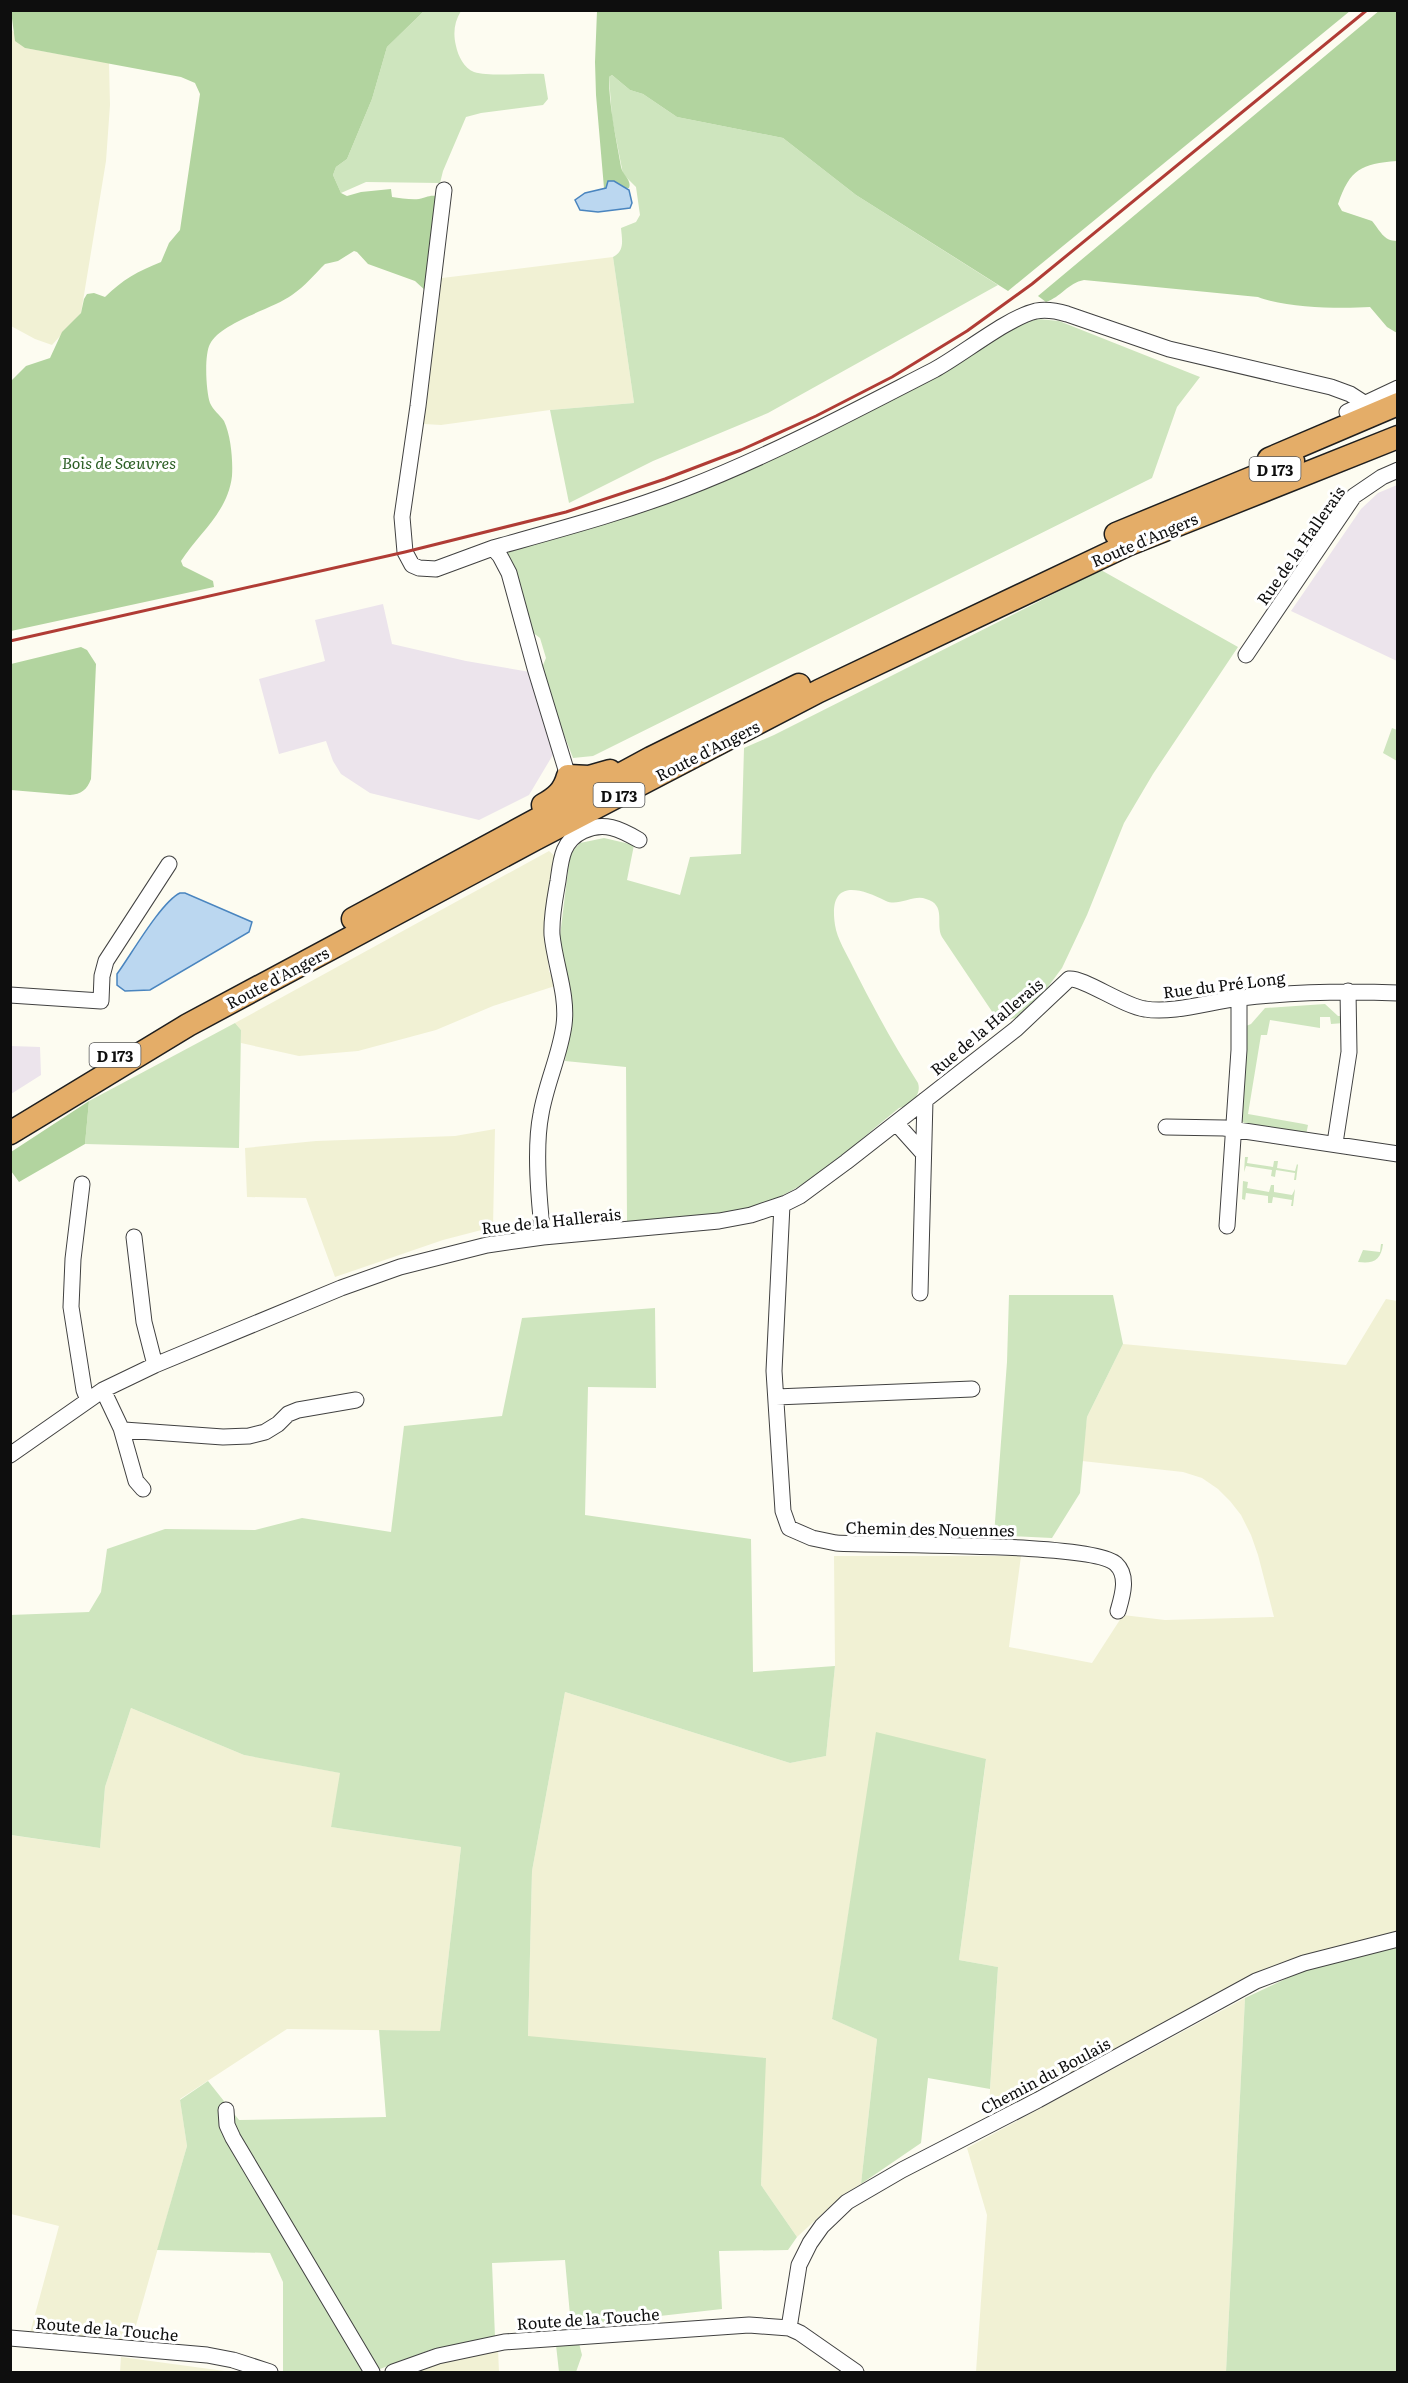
<svg xmlns="http://www.w3.org/2000/svg" width="1408" height="2383" viewBox="0 0 1408 2383" font-family="Literata,serif">
  <style>
    .industrial { fill: #ece4ec }
    .farmland { fill: #f1f1d4 }
    .green { fill: #cee5be }
    .forest { fill: #b2d49f }
    .water { fill: #bbd7f0; stroke: #4a85bf; stroke-width: 1.5 }
    .lines { fill: none; stroke-linecap: round; stroke-linejoin: round }
    .minor-casing { stroke: #414141; stroke-width: 17 }
    .highway-casing { stroke: #1f1f1f; stroke-width: 25 }
    .minor { stroke: #fff; stroke-width: 15 }
    .highway { stroke: #e4ad68; stroke-width: 22 }
    .rail { stroke: #b03c35; stroke-width: 3 }
    .labels { text-anchor: middle; dominant-baseline: central; stroke-width: 6; stroke-linejoin: round; paint-order: stroke }
    .shield { fill: #fff; stroke: #565656; stroke-width: 1.5 }
    .shield-label { font-size: 15px; font-weight: bold; fill: #0e0e0e }
    .park-label { font-size: 16px; font-style: italic; fill: #2c5f25; stroke: #fff }
    .street-label { font-size: 16px; fill: #0e0e0e; stroke: #fff }
  </style>
  <rect width="100%" height="100%" fill="#fdfcf1"/>
  <path class="industrial" d="M1397,485V661L1291,611L1361,509L1378,493Z
    M383,604L392,644L466,661L530,672L554,753L529,795L479,820L370,793L341,774L333,761L326,741L279,754L259,679L325,661L315,620Z
    M11,1046L40,1047L41,1075L11,1094Z"/>
  <path class="farmland" d="M10,11L12,30L25,48L109,63L110,105L106,161L81,313L52,345L35,339L11,326Z
    M613,257L634,403L550,410L441,425L424,424L430,350L442,278Z
    M549,851L556,857L546,933L549,971L555,986L493,1006L436,1030L358,1051L299,1056L241,1043V1030L235,1023Z
    M495,1129L493,1227L443,1240L335,1277L306,1198L247,1197L245,1148L316,1141L455,1136Z
    M1386,1299L1397,1301V1935L1305,1956L988,2121L998,1967L959,1960L986,1760L877,1733L832,2019L877,2039L861,2184L844,2194L797,2237L761,2185L765,2058L528,2037L532,1871L565,1692L790,1763L826,1756L835,1666L834,1556H1021L1009,1647L1092,1663L1123,1615L1165,1620L1274,1617L1258,1555L1251,1535L1241,1515L1230,1501L1218,1489L1202,1478L1183,1472L1082,1461L1087,1417L1123,1344L1346,1365Z
    M131,1708L244,1755L341,1773L331,1827L461,1847L440,2031L287,2029L180,2099L187,2146L131,2343L30,2333L59,2226L11,2214L10,1835L100,1848L105,1787Z
    M1245,1998L1226,2372H976L987,2215L967,2148Z
    M498,2349L499,2372H415L447,2361Z
    M121,2357L232,2372H120Z"/>
  <path class="green" d="M424,11H461C454,22 453,34 456,46C458,56 464,68 474,72C490,77 526,73 544,74L548,99L543,105L481,113L466,117L443,171L440,183L366,182L341,193L333,175L336,167L347,159L372,99L387,47Z
    M612,75L630,90L643,94L677,117L783,138L856,195L998,285L768,413L653,461L569,503L550,410L634,403L613,257C625,251 622,240 621,228L636,222L640,215L636,187L623,174L612,118L609,77Z
    M1038,319L1059,321L1200,377L1177,407L1152,478L593,756L573,758L540,672L546,658L540,638L528,629L503,549L687,493L1019,324Z
    M1101,570L1238,647L1153,774L1124,823L1087,915L1062,968L1041,996L1018,1017L1008,1020L995,1016L942,937C935,924 947,905 926,899C914,894 898,907 886,901C858,887 828,879 835,925C837,939 847,954 853,967C873,1007 894,1045 918,1083C922,1095 910,1106 899,1108C860,1139 822,1178 775,1199C730,1219 675,1218 627,1222L626,1067L565,1061L572,1006L563,962L560,936L570,854L580,843L604,838L634,845L627,880L680,895L690,857L741,854L744,748L774,735Z
    M1392,728L1397,730V761L1383,753Z
    M1325,1004L1338,1016H1344V1023L1331,1024L1330,1017H1320V1028L1270,1020L1267,1035H1261L1248,1114L1304,1124L1308,1125L1306,1135L1246,1125L1241,1120L1246,1026L1251,1024L1265,1008Z
    M235,1023L241,1030L239,1148L85,1144L89,1101Z
    M1245,1157H1248L1247,1163L1273,1167L1274,1161H1278L1277,1168L1295,1171L1297,1164L1298,1165L1296,1180H1294L1295,1173L1276,1170L1275,1177L1271,1176L1272,1170L1246,1166L1244,1172Z
    M1243,1181L1248,1182L1247,1188L1269,1192L1271,1185H1274V1192L1292,1195L1295,1189L1293,1206H1291L1292,1200L1273,1197L1272,1203H1268V1196L1246,1193L1245,1200L1242,1199Z
    M1381,1244H1383C1381,1260 1374,1264 1358,1262L1363,1250L1380,1252Z
    M1009,1295H1113L1123,1344L1087,1417L1080,1493L1052,1538L994,1535L1007,1362Z
    M655,1308L656,1388L588,1387L585,1515L751,1539L753,1672L835,1666L826,1756L790,1763L565,1692L532,1871L528,2036L766,2058L761,2185L797,2237L788,2250L719,2251L722,2309L571,2326L565,2260L492,2263L495,2337L433,2349L372,2372H283V2282L270,2253L157,2250L187,2146L180,2100L208,2081L239,2120L386,2117L379,2030L440,2031L461,1847L331,1827L340,1773L244,1755L131,1708L105,1787L100,1848L11,1835L10,1615L89,1612L101,1592L107,1549L165,1529L255,1530L302,1518L391,1532L404,1426L502,1416L522,1318Z
    M876,1732L986,1759L959,1960L998,1967L990,2089L928,2078L921,2143L861,2184L877,2039L832,2019Z
    M1397,1946V2372H1226L1245,1998L1302,1971Z
    M579,2343L582,2355L576,2372H559L556,2345Z"/>
  <path class="forest" d="M1380,10L1397,11V161C1361,164 1350,169 1338,204L1342,211L1372,221C1380,230 1383,241 1397,241V333L1387,327L1370,307C1340,309 1285,308 1258,297L1084,280C1068,283 1061,297 1046,302L1038,296Z
    M11,11H424L387,47L372,99L347,159L336,167L333,175L341,193L347,196L361,192L391,189L392,197C400,198 411,200 419,199C426,198 428,195 436,196L439,201L436,242L442,278L438,294L427,292L415,281L368,264L357,252L354,251L338,261L325,264C314,275 305,286 292,295C273,309 221,322 210,344C204,355 206,391 210,403C213,410 220,415 224,421C231,436 233,460 232,476C228,512 199,533 181,561L183,566L213,581L214,587L11,631L10,382L26,366L50,358L62,332L81,313L84,299L87,294L94,293L105,297C122,280 138,271 161,262L169,243L180,230L200,94L195,83L181,77L25,48L15,41Z
    M597,11H1350L1008,291L856,195L783,138L677,117L643,94L630,90L612,75L609,77C609,107 616,137 621,167C623,176 632,180 629,188H604L596,95L595,62Z
    M81,647L87,650L96,664L91,779C87,790 81,794 70,795L11,790V664Z
    M89,1101L85,1144L19,1182L11,1171V1152Z"/>
  <path class="water" d="M608,181H614L629,190L632,203L630,208L598,212L580,210L575,200L585,193L606,188Z
    M180,893H185L252,922L249,932L150,990L125,991L117,985V974C131,955 161,902 180,893Z"/>
  <g class="lines">
    <g class="minor-casing">
      <path id="minor" d="M444,190L418,406L402,517L405,552L412,565L419,568L436,569L493,548L500,556L509,573L535,668L568,776
        M1347,412L1398,388
        M493,548C557,530 622,513 684,489C770,456 852,412 934,370C962,355 1007,318 1036,311C1047,309 1057,311 1067,314L1169,349L1331,387L1350,394L1364,403
        M1246,655L1354,496L1382,477L1398,470
        M10,995L101,1001L102,976L106,961L169,864
        M896,1123L922,1152
        M1166,1127L1224,1128L1398,1154
        M1335,1143L1349,1052L1348,991
        M82,1184L73,1259L71,1307L84,1390L88,1400
        M782,1205L774,1371L783,1511L789,1528L812,1538L836,1543C880,1546 1094,1542 1116,1564C1129,1576 1122,1597 1118,1611
        M1227,1226L1239,1050V998
        M134,1237L144,1322L155,1365
        M543,1237C539,1201 534,1149 541,1114C546,1084 560,1055 564,1025C568,995 555,965 552,935C551,917 555,898 558,881C561,859 562,841 583,831C604,821 620,829 639,840
        M920,1293L925,1100
        M103,1390L121,1428L124,1430L223,1437L249,1436L265,1432L278,1424L288,1414L298,1410L356,1400
        M776,1397L972,1389
        M121,1428L136,1481L143,1489
        M10,1455L103,1390L155,1365L341,1288L400,1267L487,1245L543,1237L719,1221L751,1215L786,1203L800,1196L846,1162L1016,1029L1069,979C1083,977 1123,1006 1145,1009C1173,1014 1212,1001 1241,998C1293,992 1345,991 1398,993
        M226,2110L227,2125L233,2138L372,2372
        M789,2328L799,2265L810,2243L822,2226L847,2202L902,2170L1038,2100L1256,1981L1304,1963L1398,1939
        M10,2338L207,2355L233,2360L270,2372
        M393,2372L438,2356L504,2342L749,2325L789,2328L800,2333L856,2372"/>
    </g>
    <g class="highway-casing">
      <path id="highway" d="M1269,459L1398,404
        M1116,534L1293,461
        M543,805C556,798 564,791 568,776L589,777L610,771
        M353,919L651,758L799,685
        M10,1133L188,1025L535,839L819,691L1127,545L1398,437"/>
    </g>
    <use href="#minor" class="minor"/>
    <use href="#highway" class="highway"/>
    <path class="rail" d="M10,641L405,552L566,512L665,479L741,450L816,416L892,377L967,331L1032,284L1367,10"/>
  </g>
  <g class="labels">
    <g class="shield">
      <rect x="1249.5" y="457" width="51" height="24" rx="4.5"/>
      <rect x="593.5" y="783" width="51" height="24" rx="4.5"/>
      <rect x="89.5" y="1043" width="51" height="24" rx="4.5"/>
    </g>
    <g class="shield-label">
      <text x="1275" y="469">D 173</text>
      <text x="619" y="795">D 173</text>
      <text x="115" y="1055">D 173</text>
    </g>
    <g class="park-label">
      <text x="119" y="462">Bois de Sœuvres</text>
    </g>
    <g class="street-label">
      <text transform="translate(1144 539) rotate(-23)">Route d'Angers</text>
      <text transform="translate(1300 545) rotate(-55)">Rue de la Hallerais</text>
      <text transform="translate(707 750) rotate(-27)">Route d'Angers</text>
      <text transform="translate(277 977) rotate(-28)">Route d'Angers</text>
      <text transform="translate(1224 984) rotate(-7)">Rue du Pré Long</text>
      <text transform="translate(986 1026) rotate(-40)">Rue de la Hallerais</text>
      <text transform="translate(551 1220) rotate(-6)">Rue de la Hallerais</text>
      <text transform="translate(930 1528) rotate(1)">Chemin des Nouennes</text>
      <text transform="translate(1045 2075) rotate(-28)">Chemin du Boulais</text>
      <text transform="translate(588 2318) rotate(-4)">Route de la Touche</text>
      <text transform="translate(107 2328) rotate(5)">Route de la Touche</text>
    </g>
  </g>
  <rect width="1408" height="2383" fill="none" stroke="#0e0e0e" stroke-width="24"/>
</svg>
